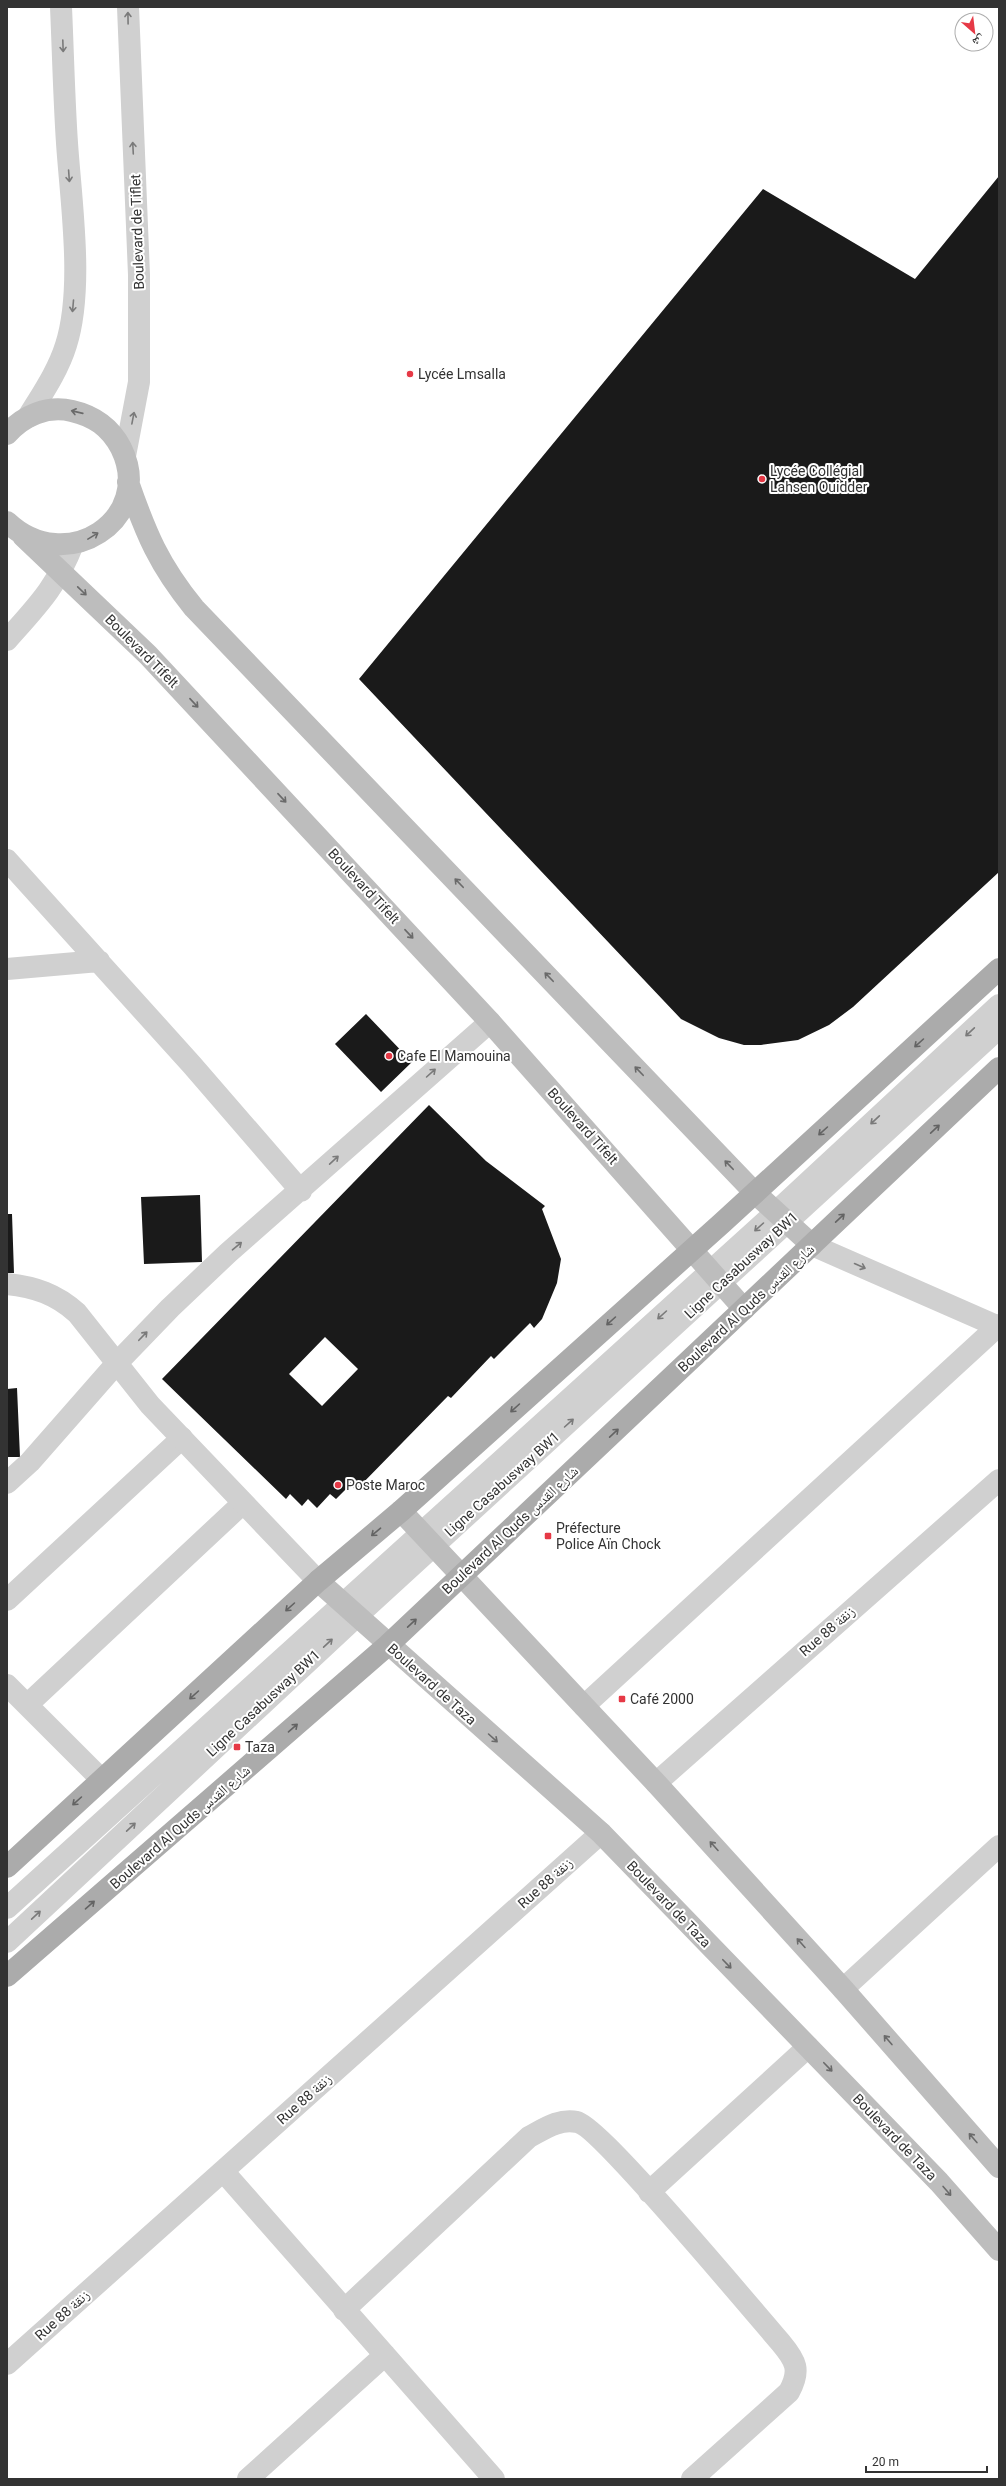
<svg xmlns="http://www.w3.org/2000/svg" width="1006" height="2486" viewBox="0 0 1006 2486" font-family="Roboto,'Noto Naskh Arabic',sans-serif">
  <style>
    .building { fill: #1a1a1a; fill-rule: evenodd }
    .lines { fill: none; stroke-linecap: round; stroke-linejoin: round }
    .lane { stroke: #d0d0d0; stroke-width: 22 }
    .street { stroke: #d0d0d0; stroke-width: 22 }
    .secondary { stroke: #bdbdbd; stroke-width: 22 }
    .primary { stroke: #ababab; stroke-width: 22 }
    .oneway { stroke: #7a7a7a }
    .oneway2 { stroke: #6a6a6a }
    .oneway3 { stroke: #636363 }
    .poi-dot { fill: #e63946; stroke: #fff; stroke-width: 1.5 }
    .labels { text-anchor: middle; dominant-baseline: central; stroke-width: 4; stroke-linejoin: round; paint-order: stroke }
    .street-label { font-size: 14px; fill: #333; stroke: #fff }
    .poi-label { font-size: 14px; fill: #333; stroke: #fff; text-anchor: start }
  </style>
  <rect width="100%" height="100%" fill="#fff"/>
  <path class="building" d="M999,176V872L853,1007L829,1025L798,1040L761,1045H744L719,1038L681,1019L359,679L763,189L915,279Z
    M366,1014L412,1062L381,1092L335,1044Z
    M429,1105L486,1161L545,1206L542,1209L561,1259L557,1283L542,1319L534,1328L530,1323L494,1359L491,1356L451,1398L448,1396L356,1490L350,1485L336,1499L330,1494L317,1508L308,1499L302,1506L290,1494L286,1499L162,1379ZM325,1337L358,1369L322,1406L289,1374Z
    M200,1195L202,1262L144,1264L141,1197Z
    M7,1214H12L14,1273H7Z
    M17,1388L20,1457H7V1389Z"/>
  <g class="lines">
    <path class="lane" d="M7,1600L182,1438
      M7,1685L101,1779
      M27,1705L243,1503
      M7,1908L776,1212L999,1005
      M7,1942L357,1616L999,1028"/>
    <path class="street" d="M28,417C42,394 58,371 66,345C84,288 71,203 67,143C64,98 63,52 61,7
      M125,456L139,382V275L128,7
      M7,640C37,606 56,588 73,544
      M7,860L192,1065L301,1191
      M7,969L99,961
      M812,1245L999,1327
      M7,1284C35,1287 56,1294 77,1313L150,1405L318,1581
      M7,1483L30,1462L116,1364L170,1308L228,1253L490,1022
      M584,1706L999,1325
      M656,1783L999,1480
      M843,1989L999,1846
      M223,2171L494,2479
      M649,2192L808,2047
      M344,2310L529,2137C544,2129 560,2118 577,2122C599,2126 755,2313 781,2343C796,2361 801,2370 789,2392L692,2479
      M7,2364L601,1833
      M248,2479L385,2355"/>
    <path class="secondary" d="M7,434C23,416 47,405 72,411C94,416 110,427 121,448C156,519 66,578 7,522
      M128,482C146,534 159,565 194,608L755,1193L812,1245
      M23,536L148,655L490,1022L744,1309
      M401,1511L656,1783L843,1989L999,2167
      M318,1581L601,1833L939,2182L999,2250"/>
    <path class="primary" d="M7,1867L318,1581L401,1511L722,1223L999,969
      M7,1976L388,1645L999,1068"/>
  </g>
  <defs><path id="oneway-shaft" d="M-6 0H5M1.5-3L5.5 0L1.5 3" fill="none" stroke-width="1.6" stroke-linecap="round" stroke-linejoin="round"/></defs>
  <g class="oneway">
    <use href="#oneway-shaft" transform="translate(128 18) rotate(-91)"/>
    <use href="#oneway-shaft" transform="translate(63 46) rotate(88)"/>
    <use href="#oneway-shaft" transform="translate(133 148) rotate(-93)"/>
    <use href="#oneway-shaft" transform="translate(69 176) rotate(86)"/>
    <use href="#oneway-shaft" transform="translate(73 306) rotate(95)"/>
    <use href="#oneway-shaft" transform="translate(133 418) rotate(-79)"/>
    <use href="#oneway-shaft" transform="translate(970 1032) rotate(137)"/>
    <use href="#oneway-shaft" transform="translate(431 1073) rotate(-42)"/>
    <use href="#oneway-shaft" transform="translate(875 1120) rotate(137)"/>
    <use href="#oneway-shaft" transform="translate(334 1160) rotate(-43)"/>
    <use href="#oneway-shaft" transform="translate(759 1227) rotate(138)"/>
    <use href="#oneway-shaft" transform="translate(237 1246) rotate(-40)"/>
    <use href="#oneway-shaft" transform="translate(860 1266) rotate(24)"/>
    <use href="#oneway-shaft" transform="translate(662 1315) rotate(138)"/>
    <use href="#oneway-shaft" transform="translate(143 1336) rotate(-46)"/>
    <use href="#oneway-shaft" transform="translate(569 1423) rotate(-42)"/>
    <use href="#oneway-shaft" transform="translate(328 1643) rotate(-43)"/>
    <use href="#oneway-shaft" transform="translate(131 1827) rotate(-43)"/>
    <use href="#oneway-shaft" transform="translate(36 1915) rotate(-43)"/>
  </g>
  <g class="oneway2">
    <use href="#oneway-shaft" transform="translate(77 412) rotate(-167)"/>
    <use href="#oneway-shaft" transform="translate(93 536) rotate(-31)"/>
    <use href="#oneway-shaft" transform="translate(82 591) rotate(44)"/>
    <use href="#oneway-shaft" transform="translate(194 703) rotate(47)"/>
    <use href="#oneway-shaft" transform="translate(282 798) rotate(47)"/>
    <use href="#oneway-shaft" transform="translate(459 883) rotate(-134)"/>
    <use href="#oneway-shaft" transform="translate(409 934) rotate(47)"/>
    <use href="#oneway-shaft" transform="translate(549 977) rotate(-134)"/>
    <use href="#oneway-shaft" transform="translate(639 1071) rotate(-134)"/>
    <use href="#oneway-shaft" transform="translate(729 1165) rotate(-134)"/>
    <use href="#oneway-shaft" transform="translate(493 1738) rotate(42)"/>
    <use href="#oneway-shaft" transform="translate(714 1846) rotate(-132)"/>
    <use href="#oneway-shaft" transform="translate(801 1943) rotate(-132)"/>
    <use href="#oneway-shaft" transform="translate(727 1964) rotate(46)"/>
    <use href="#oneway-shaft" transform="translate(888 2040) rotate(-131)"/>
    <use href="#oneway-shaft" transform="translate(828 2067) rotate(46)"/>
    <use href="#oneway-shaft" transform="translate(973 2138) rotate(-131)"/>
    <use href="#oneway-shaft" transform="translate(947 2191) rotate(49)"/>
  </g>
  <g class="oneway3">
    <use href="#oneway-shaft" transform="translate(919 1043) rotate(138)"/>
    <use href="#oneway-shaft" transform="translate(935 1129) rotate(-43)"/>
    <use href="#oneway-shaft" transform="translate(823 1131) rotate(138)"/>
    <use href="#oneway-shaft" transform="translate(840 1218) rotate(-43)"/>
    <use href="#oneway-shaft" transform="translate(611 1321) rotate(138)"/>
    <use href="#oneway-shaft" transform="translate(515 1408) rotate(138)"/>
    <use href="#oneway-shaft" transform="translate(614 1433) rotate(-43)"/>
    <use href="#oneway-shaft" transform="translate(376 1532) rotate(140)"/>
    <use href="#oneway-shaft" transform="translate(290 1607) rotate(138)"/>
    <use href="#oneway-shaft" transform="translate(412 1623) rotate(-43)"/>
    <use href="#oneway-shaft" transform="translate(194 1695) rotate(138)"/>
    <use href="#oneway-shaft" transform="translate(293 1728) rotate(-41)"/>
    <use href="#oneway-shaft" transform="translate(77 1801) rotate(138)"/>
    <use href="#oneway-shaft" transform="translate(90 1905) rotate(-41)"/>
  </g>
  <g class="poi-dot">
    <circle cx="410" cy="374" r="4"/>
    <circle cx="762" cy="479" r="4"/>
    <circle cx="389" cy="1056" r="4"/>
    <circle cx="338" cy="1485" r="4"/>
    <rect x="544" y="1532" width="8" height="8" rx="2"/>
    <rect x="618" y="1695" width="8" height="8" rx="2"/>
    <rect x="233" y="1743" width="8" height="8" rx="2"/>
  </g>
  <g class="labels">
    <g class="street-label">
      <text transform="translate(137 232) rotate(-92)">Boulevard de Tiflet</text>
      <text transform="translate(142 651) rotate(45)">Boulevard Tifelt</text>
      <text transform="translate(364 886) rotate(47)">Boulevard Tifelt</text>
      <text transform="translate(583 1126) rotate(48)">Boulevard Tifelt</text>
      <text transform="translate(741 1265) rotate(-43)">Ligne Casabusway BW1</text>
      <text transform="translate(746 1308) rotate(-43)">Boulevard Al Quds شارع القدس</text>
      <text transform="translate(502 1484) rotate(-42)">Ligne Casabusway BW1</text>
      <text transform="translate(510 1530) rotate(-43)">Boulevard Al Quds شارع القدس</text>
      <text transform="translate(827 1631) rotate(-41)">Rue 88 زنقة</text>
      <text transform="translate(432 1684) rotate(42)">Boulevard de Taza</text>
      <text transform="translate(263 1703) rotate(-43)">Ligne Casabusway BW1</text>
      <text transform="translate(180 1827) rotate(-41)">Boulevard Al Quds شارع القدس</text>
      <text transform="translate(545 1883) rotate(-42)">Rue 88 زنقة</text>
      <text transform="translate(669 1904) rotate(46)">Boulevard de Taza</text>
      <text transform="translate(304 2099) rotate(-42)">Rue 88 زنقة</text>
      <text transform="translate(895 2137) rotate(46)">Boulevard de Taza</text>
      <text transform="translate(62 2315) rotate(-42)">Rue 88 زنقة</text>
    </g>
    <g class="poi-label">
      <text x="418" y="374">Lycée Lmsalla</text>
      <text x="770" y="471">Lycée Collégial<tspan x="770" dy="16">Lahsen Ouidder</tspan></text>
      <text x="397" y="1056">Cafe El Mamouina</text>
      <text x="346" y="1485">Poste Maroc</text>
      <text x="556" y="1528">Préfecture<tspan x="556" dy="16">Police Aïn Chock</tspan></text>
      <text x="630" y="1699">Café 2000</text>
      <text x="245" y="1747">Taza</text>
    </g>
  </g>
  <rect width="1006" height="2486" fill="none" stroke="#333333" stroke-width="16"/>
  <g transform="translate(974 32) rotate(152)"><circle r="19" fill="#ffffff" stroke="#adadad"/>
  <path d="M0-3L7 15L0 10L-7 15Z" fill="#e63946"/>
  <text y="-6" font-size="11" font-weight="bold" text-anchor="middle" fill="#333333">ش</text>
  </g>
  <path d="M866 2466v6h121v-6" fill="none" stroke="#333333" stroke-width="2"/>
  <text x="872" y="2466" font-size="12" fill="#333333" stroke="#ffffff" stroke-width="3" paint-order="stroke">20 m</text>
</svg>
